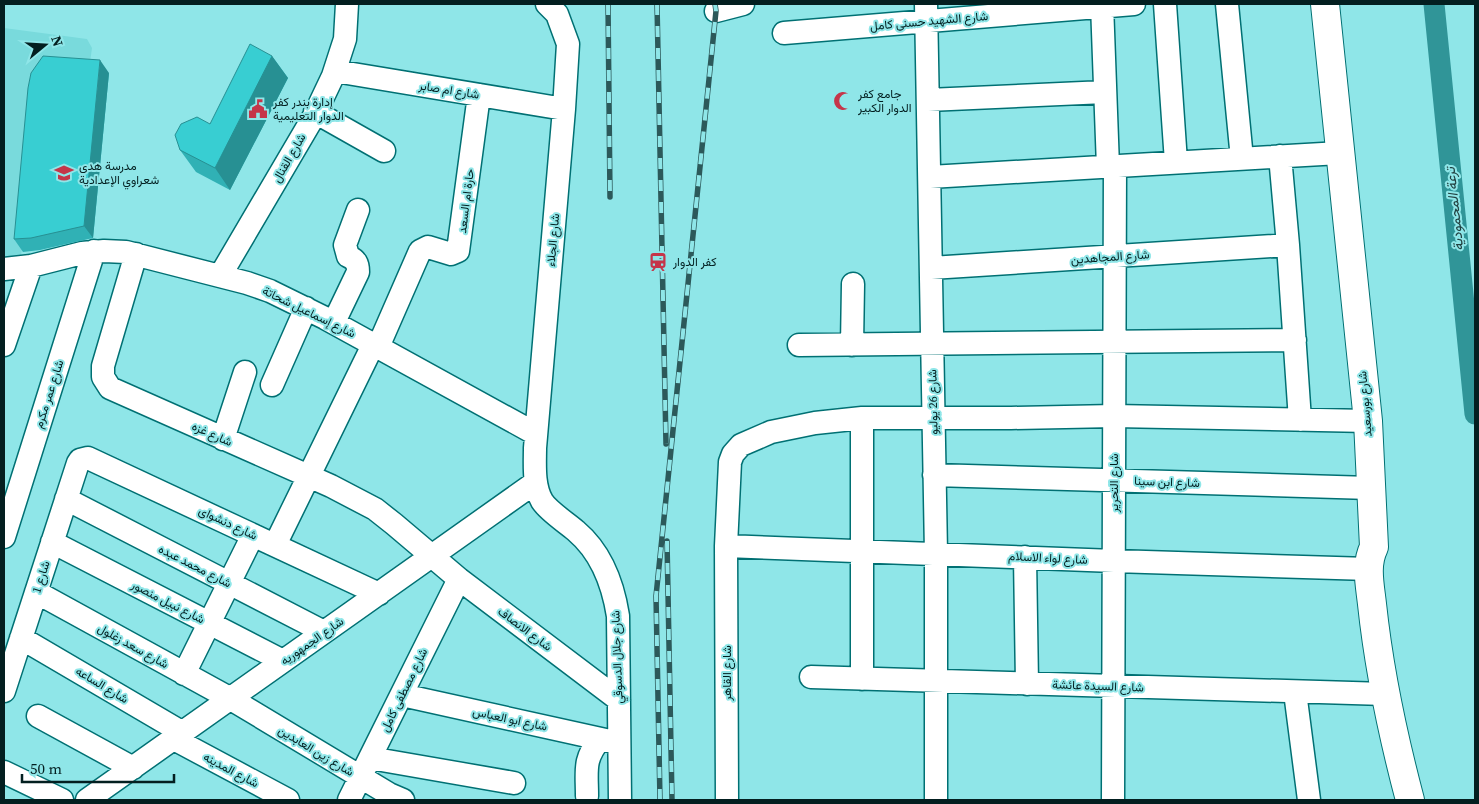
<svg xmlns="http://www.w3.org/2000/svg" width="1479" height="804" viewBox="0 0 1479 804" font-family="'Source Serif 4',Vazirmatn,serif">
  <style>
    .built { fill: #79dadc }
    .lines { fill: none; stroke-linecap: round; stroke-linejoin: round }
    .canal { stroke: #309598; stroke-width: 21 }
    .minor-casing { stroke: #007073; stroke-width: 25 }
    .major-casing { stroke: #007073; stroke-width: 30 }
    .minor { stroke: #fff; stroke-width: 22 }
    .major { stroke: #fff; stroke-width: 28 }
    .rail-casing { stroke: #2c595a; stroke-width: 5.5 }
    .rail { stroke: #8fe6e8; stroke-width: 4; stroke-dasharray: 11; stroke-linecap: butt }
    .wall { fill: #30b1b5 }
    .shaded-wall { fill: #279093 }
    .building { fill: #38ced2; stroke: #279093 }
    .labels { text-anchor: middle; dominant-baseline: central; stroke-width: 4; stroke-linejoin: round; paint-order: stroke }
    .street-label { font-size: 12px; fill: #031f20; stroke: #8fe6e8 }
    .poi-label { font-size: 12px; fill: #031f20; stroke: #8fe6e8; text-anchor: start }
    .water-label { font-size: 14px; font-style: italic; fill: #213f3f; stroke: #8fe6e8 }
  </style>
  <rect width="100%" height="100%" fill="#8fe6e8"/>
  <path class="built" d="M4,28L87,39L92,48L89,69L39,81L21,257L4,259Z"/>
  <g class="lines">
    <path class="canal" d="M1434,4L1475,414"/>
    <g class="minor-casing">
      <path id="minor" d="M547,4L557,14L568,44L564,109L535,448C535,464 533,485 542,501C548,511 567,523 576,531C602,553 613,584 618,616L620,800
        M926,4L936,553V800
        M1102,4L1108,167
        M1165,4L1176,162
        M1227,4L1242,159
        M716,11L743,4
        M784,33L1134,4
        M335,71L564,109
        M928,100L1105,92
        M315,112L384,151
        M1280,156L1288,245L1300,420
        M930,177L1340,153
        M136,254L103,366V377L110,388L331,486L375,509L394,524L459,579L619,700
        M931,268L1288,245
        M4,269L31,266L82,253L104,251L126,252L247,283L270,291L325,318L536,434
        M220,276L314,116L333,76L345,39L347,4
        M334,322L358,272C358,263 356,260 348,256L345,245L358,210
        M4,345L31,266
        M799,345L1295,340
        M852,345L853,284
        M378,347L420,251L428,247L451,254L458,251L479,95
        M272,385L306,308
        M862,418V679
        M223,439L245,372
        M934,475L1370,488
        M66,499L324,632
        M4,537L94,251
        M52,542L283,661
        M275,545L373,345
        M726,546L1114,561L1369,569
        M1025,557L1027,684
        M36,592L231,699L389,794L403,800
        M21,638L183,733
        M184,674L253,535
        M811,677L1385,694
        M4,691L78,463L80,460L88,458L379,594
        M1295,692L1309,800
        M402,695L619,743
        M38,716L133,768
        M174,739L288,800
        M370,758L514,783
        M4,772L62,800
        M587,796C587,770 583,760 600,739
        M87,800L536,482
        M349,800L459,579
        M727,800L726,546L730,462L733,454L741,445L771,432L815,423L862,418H1011L1114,416L1368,421
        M1113,800L1115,166"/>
    </g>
    <g class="major-casing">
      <path id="major" d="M1325,4L1368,421L1374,547C1365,565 1370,585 1372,604C1379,670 1393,736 1410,800"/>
    </g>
    <use href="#minor" class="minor"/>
    <use href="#major" class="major"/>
    <g class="rail-casing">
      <path id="rail" d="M608,4L610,197
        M657,4L666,444
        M667,541L672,800
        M660,800L656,596L716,11L715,4"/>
    </g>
    <use href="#rail" class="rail"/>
  </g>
  <path class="wall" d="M272,56L288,78L230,190L196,172L180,150L210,124Z
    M109,73L93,238L40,250L23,252L14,239Z"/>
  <path class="shaded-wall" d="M272,56L288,78L230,190L215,168Z
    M100,60L109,73L93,238L84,226Z"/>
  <path class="building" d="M250,44L272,56L215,168L180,150L175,135L181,124L197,117L210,124Z
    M43,56L100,60L84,226L31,238L14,239L28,88L31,73Z"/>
  <defs>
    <g id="mosque-bare" transform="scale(1.5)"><path d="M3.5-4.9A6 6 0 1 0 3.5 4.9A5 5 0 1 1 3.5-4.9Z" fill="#c53549" stroke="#8fe6e8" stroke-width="2.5" paint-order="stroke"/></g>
    <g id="civic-bare" transform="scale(1.5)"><path d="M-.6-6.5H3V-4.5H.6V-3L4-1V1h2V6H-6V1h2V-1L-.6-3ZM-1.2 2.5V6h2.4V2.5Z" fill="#c53549" stroke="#8fe6e8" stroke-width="2.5" paint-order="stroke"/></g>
    <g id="school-bare" transform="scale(1.5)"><path d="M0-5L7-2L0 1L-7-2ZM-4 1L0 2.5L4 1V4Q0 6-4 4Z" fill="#c53549" stroke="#8fe6e8" stroke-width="2.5" paint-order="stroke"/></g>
    <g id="station-bare" transform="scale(1.5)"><path d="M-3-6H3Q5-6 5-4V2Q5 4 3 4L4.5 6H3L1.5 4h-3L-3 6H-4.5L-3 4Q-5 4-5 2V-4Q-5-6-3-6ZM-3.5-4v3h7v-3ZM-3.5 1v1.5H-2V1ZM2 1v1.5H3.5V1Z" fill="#c53549" stroke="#8fe6e8" stroke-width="2.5" paint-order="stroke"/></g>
  </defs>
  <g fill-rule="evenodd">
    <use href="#mosque-bare" x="843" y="101"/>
    <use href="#civic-bare" x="258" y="109"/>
    <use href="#school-bare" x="64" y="173"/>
    <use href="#station-bare" x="658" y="262"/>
  </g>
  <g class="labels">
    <g class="street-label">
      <text transform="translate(929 21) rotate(-5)">شارع الشهيد حسنى كامل</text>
      <text transform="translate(449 90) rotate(9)">شارع ام صابر</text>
      <text transform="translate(289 158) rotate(-60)">شارع القنال</text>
      <text transform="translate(466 201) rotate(-83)">حارة ام السعد</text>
      <text transform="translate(553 240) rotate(-85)">شارع الجلاء</text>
      <text transform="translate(1110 257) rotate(-4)">شارع المجاهدين</text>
      <text transform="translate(309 312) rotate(26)">شارع إسماعيل شحاتة</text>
      <text transform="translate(49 394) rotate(-72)">شارع عمر مكرم</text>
      <text transform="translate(933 402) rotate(-91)">شارع 26 يوليو</text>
      <text transform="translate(1365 404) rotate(-95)">شارع بورسعيد</text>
      <text transform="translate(212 434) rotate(24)">شارع غزه</text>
      <text transform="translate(1167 482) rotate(2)">شارع ابن سينا</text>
      <text transform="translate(1114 483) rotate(-90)">شارع التحرير</text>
      <text transform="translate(228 523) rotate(25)">شارع دنشواى</text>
      <text transform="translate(1048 558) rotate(3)">شارع لواء الاسلام</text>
      <text transform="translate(195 566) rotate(27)">شارع محمد عبده</text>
      <text transform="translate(41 577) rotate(-72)">شارع 1</text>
      <text transform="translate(168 602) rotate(27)">شارع نبيل منصور</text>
      <text transform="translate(525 629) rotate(37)">شارع الانصاف</text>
      <text transform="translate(312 641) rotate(-35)">شارع الجمهوريه</text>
      <text transform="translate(133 646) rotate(29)">شارع سعد زغلول</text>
      <text transform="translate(617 657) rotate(-92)">شارع جلال الدسوقي</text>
      <text transform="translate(727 673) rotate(-90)">شارع القاهر</text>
      <text transform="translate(102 685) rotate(31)">شارع الساعه</text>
      <text transform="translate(1098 686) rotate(2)">شارع السيدة عائشة</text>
      <text transform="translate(404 690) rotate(-64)">شارع مصطفى كامل</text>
      <text transform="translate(510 719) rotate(12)">شارع ابو العباس</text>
      <text transform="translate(316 751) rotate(31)">شارع زين العابدين</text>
      <text transform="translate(231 770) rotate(28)">شارع المدينه</text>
    </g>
    <g class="poi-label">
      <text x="858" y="94">جامع كفر<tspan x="858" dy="14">الدوار الكبير</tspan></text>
      <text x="273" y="102">إدارة بندر كفر<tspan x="273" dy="14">الدوار التعليمية</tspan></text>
      <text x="79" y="166">مدرسة هدى<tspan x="79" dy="14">شعراوي الإعدادية</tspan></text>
      <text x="673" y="262">كفر الدوار</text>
    </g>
    <g class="water-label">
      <text transform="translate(1454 209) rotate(-96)">ترعة المحمودية</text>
    </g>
  </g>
  <rect width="1479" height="804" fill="none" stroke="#031f20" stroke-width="10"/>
  <g transform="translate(45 45) rotate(72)" stroke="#8fe6e8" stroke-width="4" paint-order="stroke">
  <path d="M0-4L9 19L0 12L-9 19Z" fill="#031f20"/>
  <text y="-8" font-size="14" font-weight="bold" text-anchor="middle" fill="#031f20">N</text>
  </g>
  <path d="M22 774v8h152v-8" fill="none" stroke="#031f20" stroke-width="2.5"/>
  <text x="30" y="774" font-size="15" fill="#031f20" stroke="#8fe6e8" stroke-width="4" paint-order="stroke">50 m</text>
</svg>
